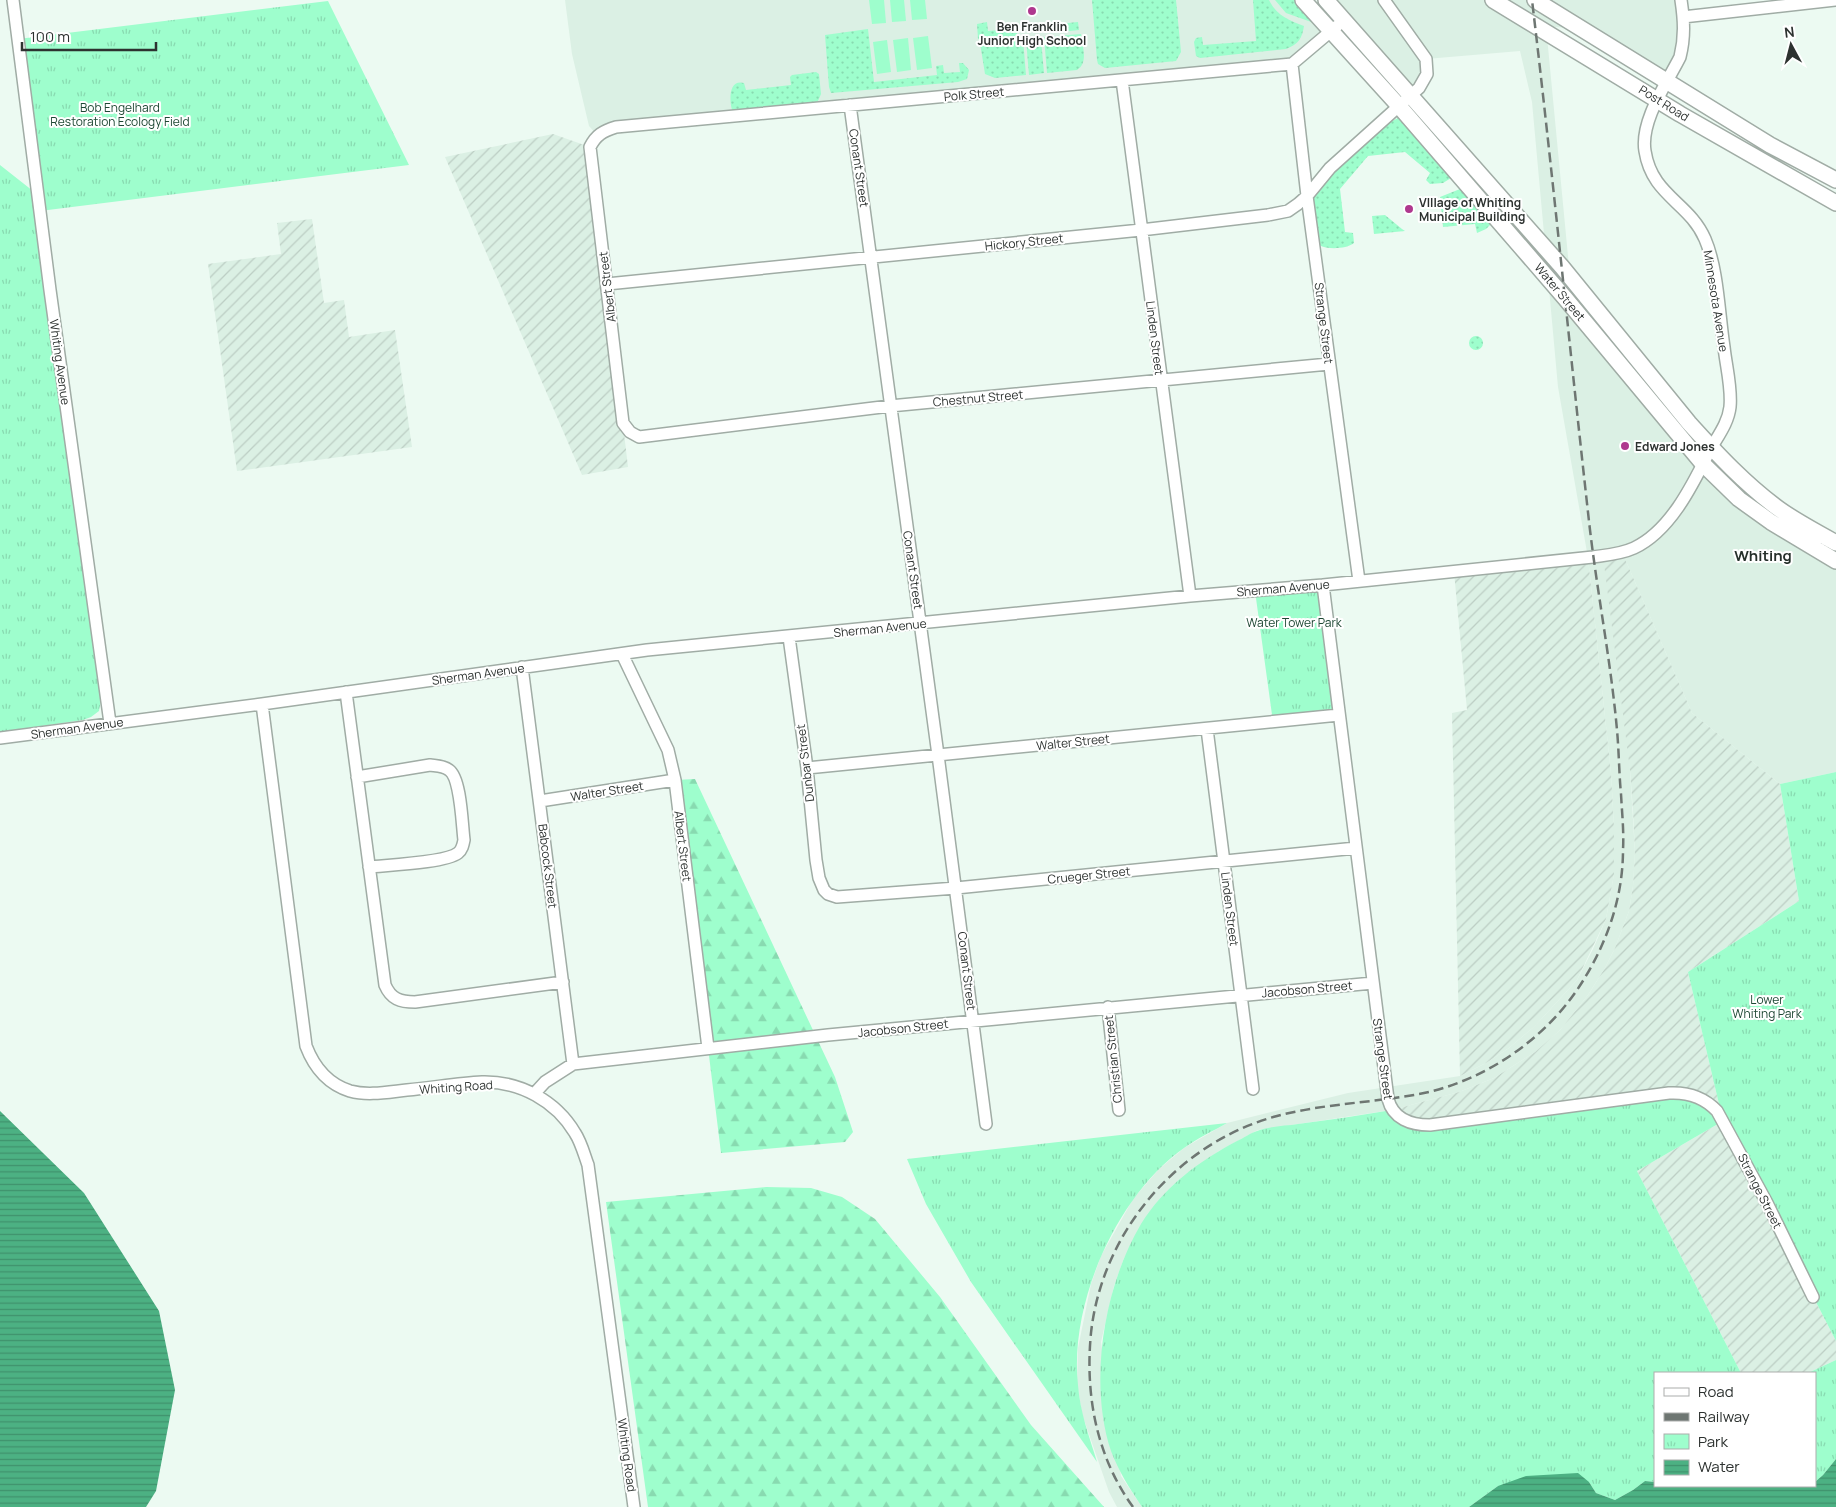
<svg xmlns="http://www.w3.org/2000/svg" width="1836" height="1507" viewBox="0 0 1836 1507" font-family="Manrope,sans-serif">
  <style>
    .built { fill: #dbf0e4 }
    .industrial { fill: url(#industrial-furrows) }
    .grass { fill: url(#grass-dots) }
    .forest { fill: url(#forest-firs) }
    .park { fill: url(#park-tufts) }
    .pitch { fill: #9efecd }
    .water { fill: url(#water-rules) }
    .lines { fill: none; stroke-linecap: round; stroke-linejoin: round }
    .minor-casing { stroke: #a0aca5; stroke-width: 14 }
    .major-casing { stroke: #a0aca5; stroke-width: 18 }
    .minor { stroke: #fff; stroke-width: 11 }
    .major { stroke: #fff; stroke-width: 15 }
    .rail { stroke: #6e7672; stroke-width: 2.5; stroke-dasharray: 10 5; stroke-linecap: butt }
    .poi-dot { fill: #af388e; stroke: #fff; stroke-width: 2 }
    .labels { text-anchor: middle; dominant-baseline: central; stroke-width: 4; stroke-linejoin: round; paint-order: stroke }
    .poi-label { font-size: 12px; font-weight: bold; fill: #2d3230; stroke: #fff; text-anchor: start }
    .street-label { font-size: 12px; fill: #2d3230; stroke: #fff }
    .park-label { font-size: 12px; fill: #1e4834; stroke: #fff }
    .quarter-label { font-size: 15px; font-weight: bold; fill: #26302b; stroke: #fff }
  </style>
  <defs>
    <pattern id="industrial-furrows" width="10" height="10" patternUnits="userSpaceOnUse" patternTransform="scale(1.25)"><rect width="10" height="10" fill="#dbf0e4"/><path d="M-1 1l2-2M0 10L10 0M9 11l2-2" fill="none" stroke="#bccec4"/></pattern>
    <pattern id="grass-dots" width="8" height="8" patternUnits="userSpaceOnUse" patternTransform="scale(1.25)"><rect width="8" height="8" fill="#9efecd"/><path d="M2 2h.1M6 6h.1" fill="none" stroke="#88dab0" stroke-width="1.8" stroke-linecap="round"/></pattern>
    <pattern id="forest-firs" width="22" height="20" patternUnits="userSpaceOnUse" patternTransform="scale(1.25)"><rect width="22" height="20" fill="#9efecd"/><path d="M5 1l3.5 6h-7zM16 11l3.5 6h-7z" fill="#88dab0"/></pattern>
    <pattern id="park-tufts" width="24" height="20" patternUnits="userSpaceOnUse" patternTransform="scale(1.25)"><rect width="24" height="20" fill="#9efecd"/><path d="M3 7l-1-3M5 7V3M7 7l1-3M15 17l-1-3M17 17v-4M19 17l1-3" fill="none" stroke="#88dab0"/></pattern>
    <pattern id="water-rules" width="6" height="5" patternUnits="userSpaceOnUse" patternTransform="scale(1.25)"><rect width="6" height="5" fill="#4cb183"/><path d="M0 2.5h6" fill="none" stroke="#40916c"/></pattern>
  </defs>
  <rect width="100%" height="100%" fill="#ecfaf2"/>
  <path class="built" d="M565,0H1303L1332,31L1292,64L616,127L598,136L589,126L572,54Z
    M1326,0H1681L1684,34L1667,83L1587,30L1546,26L1570,277L1571,305L1703,464L1836,561V772L1780,784L1692,713L1622,552L1630,770L1635,853L1633,886L1629,911L1615,948L1605,968L1588,995L1560,1030L1535,1052L1494,1078L1459,1092L1392,1110L1258,1130L1219,1151L1172,1186L1124,1258L1114,1286L1101,1342L1121,1476L1142,1507H1117L1109,1492L1082,1414L1077,1383L1078,1348L1091,1284L1101,1256L1133,1199L1159,1169L1184,1148L1227,1123L1348,1093L1460,1076L1486,1063L1509,1048L1535,1026L1577,980L1593,949L1606,919L1614,874V827L1611,773L1588,558L1558,387L1532,102L1520,51L1426,59L1427,62L1411,95Z"/>
  <path class="industrial" d="M553,134L590,147L628,467L582,475L445,157Z
    M312,219L324,303L344,300L349,337L395,330L412,447L237,471L208,264L281,254L277,223Z
    M1622,552L1692,713L1780,784L1799,901L1688,972L1719,1104L1717,1111L1430,1125L1392,1110L1459,1092L1494,1078L1535,1052L1560,1030L1588,995L1605,968L1615,948L1629,911L1633,886L1635,853L1633,811L1630,770L1603,556Z
    M1588,558L1611,773L1614,827V874L1606,919L1577,980L1535,1026L1509,1048L1486,1063L1460,1076L1452,713L1467,710L1454,572Z
    M1723,1121L1836,1341V1360L1808,1373H1741L1637,1171Z"/>
  <path class="grass" d="M1092,0H1176L1181,52L1176,61L1105,68L1098,64L1097,60Z
    M1253,0H1269C1277,16 1289,20 1304,26C1302,38 1299,44 1286,49L1200,58L1196,56L1194,42L1196,38L1202,37L1203,45L1256,41Z
    M1275,0H1296L1314,23L1286,13Z
    M987,22L988,31L1010,29L1011,33H1017V36L978,39L977,24Z
    M1078,22L1079,30L1052,33V29L1059,28L1058,24Z
    M868,29L874,82L937,75L936,66L943,65L944,73L960,72L959,63H963L969,70L967,79L958,82L831,93L829,87L825,35Z
    M1081,34C1082,45 1089,63 1077,70L1047,73L1044,37Z
    M1023,39L1026,75L995,78L985,74L980,43Z
    M1041,39L1044,73L1029,75L1026,40Z
    M816,72L819,74L821,94L818,101L813,104L733,112L732,110C729,99 729,79 744,83L746,90L791,85L790,77L792,75Z
    M1398,118L1451,178L1443,183L1430,184L1426,180L1430,173L1405,152L1368,156L1340,189L1345,232L1353,233L1354,243C1346,249 1328,250 1319,245L1312,201L1314,193L1321,183L1388,123Z
    M1460,189L1491,224L1486,229L1477,233L1475,224L1443,227L1440,197Z
    M1385,215L1402,229L1405,231L1374,234L1372,216Z
    M1469 343a7 7 0 1 1 14 0a7 7 0 1 1-14 0Z"/>
  <path class="forest" d="M695,779L835,1077L853,1132L845,1142L721,1153L675,780Z
    M766,1187L811,1188L842,1197L875,1219L940,1297L1031,1425L1104,1507H648L606,1202Z"/>
  <path class="park" d="M328,1L409,165L40,211L18,39Z
    M0,165L33,191L101,700L99,711L91,717L83,720L0,732Z
    M1323,585L1339,715L1273,722L1255,591Z
    M1836,772V1341L1723,1121L1637,1171L1741,1373H1655V1482L1645,1481L1633,1490L1615,1500L1596,1493L1589,1482L1498,1486L1469,1507H1142C1130,1489 1119,1472 1111,1451C1088,1382 1104,1286 1141,1224C1164,1187 1199,1161 1237,1141C1244,1138 1250,1133 1257,1131C1270,1126 1285,1126 1298,1124C1330,1120 1361,1115 1392,1110L1413,1123L1675,1093L1717,1110L1719,1104L1688,972L1799,901L1780,784Z
    M1227,1123C1213,1131 1198,1138 1184,1148C1117,1195 1069,1303 1078,1385C1080,1412 1089,1436 1097,1462L971,1282L926,1204L907,1159Z
    M1836,1360V1459L1823,1475L1815,1482V1373H1808Z"/>
  <path class="pitch" d="M869,0H884L886,23L872,24Z
    M890,0H904L906,21L892,22Z
    M910,0H925L927,19L912,20Z
    M928,36L932,68L917,70L913,38Z
    M908,38L911,70L897,72L893,40Z
    M887,40L891,72L877,74L873,42Z"/>
  <path class="water" d="M0,1111L84,1193L159,1311L175,1390L156,1491L146,1507H0Z
    M1836,1459V1507H1469L1498,1486L1526,1476L1578,1473L1589,1482L1596,1493L1615,1500L1633,1490L1645,1481L1655,1482V1486H1815V1482L1823,1475Z"/>
  <g class="lines">
    <g class="minor-casing">
      <path id="minor" d="M13,0L50,290L110,723
        M1683,17L1835,0
        M1292,64L1307,196L1359,581
        M1122,80L1190,596
        M850,105L938,755L986,1124
        M607,284L1141,230L1268,215L1288,211L1298,204L1307,196L1330,168L1419,88L1427,74L1426,59L1384,0
        M1329,364L890,406L639,437L630,432L623,423L590,147C596,135 603,131 616,127L1292,64L1337,26
        M1323,585L1388,1099C1393,1119 1411,1125 1430,1125L1669,1093C1688,1092 1704,1097 1717,1111L1767,1203L1813,1297
        M789,637L807,768L816,860L819,878L824,890L828,894L837,897L956,888L1356,848
        M622,654L668,750L675,780L708,1048
        M522,667L573,1064
        M346,692L385,985C391,999 400,1002 415,1002L563,982
        M262,704L306,1046C314,1067 328,1084 350,1091C368,1096 388,1092 407,1090C432,1088 457,1083 482,1082C520,1081 556,1101 575,1133C581,1142 584,1154 588,1165L634,1507
        M1207,729L1253,1089
        M0,738L262,704L647,650L1190,596L1323,585L1593,557C1607,555 1621,554 1634,548C1670,531 1692,486 1709,452C1717,437 1728,424 1730,407C1732,388 1726,366 1724,347C1719,315 1718,269 1705,239C1689,202 1652,196 1645,151C1640,121 1667,83 1680,57C1685,37 1684,20 1681,0
        M807,768L1339,715
        M357,777L430,765C437,766 444,766 449,770C461,778 462,825 464,840C463,845 462,850 458,853C445,863 387,865 369,867
        M540,801L675,780
        M1108,1007L1119,1110
        M534,1094L545,1082L573,1064L828,1035L1373,983"/>
    </g>
    <g class="major-casing">
      <path id="major" d="M1303,0L1399,106L1565,298L1703,464L1739,499L1771,522L1836,561
        M1326,0L1562,267L1689,423C1717,454 1746,485 1779,509C1797,522 1817,532 1836,543
        M1493,0L1680,114L1836,203
        M1535,0L1770,145L1836,180"/>
    </g>
    <use href="#minor" class="minor"/>
    <use href="#major" class="major"/>
    <path class="rail" d="M1133,1507C1096,1456 1085,1394 1091,1333C1102,1231 1179,1142 1277,1116C1322,1104 1368,1103 1414,1095C1479,1084 1542,1043 1579,987C1606,946 1623,899 1623,850C1624,831 1622,813 1621,794C1619,773 1619,752 1617,730C1611,663 1598,597 1590,530C1570,353 1553,176 1532,0"/>
  </g>
  <g class="poi-dot">
    <circle cx="1032" cy="11" r="5"/>
    <circle cx="1409" cy="209" r="5"/>
    <circle cx="1625" cy="446" r="5"/>
  </g>
  <g class="labels">
    <g class="poi-label">
      <text x="1032" y="26" text-anchor="middle">Ben Franklin<tspan x="1032" dy="14">Junior High School</tspan></text>
      <text x="1419" y="202">VIllage of Whiting<tspan x="1419" dy="14">Municipal Building</tspan></text>
      <text x="1635" y="446">Edward Jones</text>
    </g>
    <g class="street-label">
      <text transform="translate(974 94) rotate(-5)">Polk Street</text>
      <text transform="translate(1664 103) rotate(32)">Post Road</text>
      <text transform="translate(859 168) rotate(82)">Conant Street</text>
      <text transform="translate(1024 242) rotate(-6)">Hickory Street</text>
      <text transform="translate(607 287) rotate(-97)">Albert Street</text>
      <text transform="translate(1560 292) rotate(50)">Water Street</text>
      <text transform="translate(1716 301) rotate(81)">Minnesota Avenue</text>
      <text transform="translate(1324 323) rotate(83)">Strange Street</text>
      <text transform="translate(1155 338) rotate(83)">Linden Street</text>
      <text transform="translate(60 362) rotate(82)">Whiting Avenue</text>
      <text transform="translate(978 398) rotate(-5)">Chestnut Street</text>
      <text transform="translate(913 570) rotate(82)">Conant Street</text>
      <text transform="translate(1283 588) rotate(-5)">Sherman Avenue</text>
      <text transform="translate(880 628) rotate(-6)">Sherman Avenue</text>
      <text transform="translate(478 674) rotate(-8)">Sherman Avenue</text>
      <text transform="translate(77 728) rotate(-8)">Sherman Avenue</text>
      <text transform="translate(1073 742) rotate(-6)">Walter Street</text>
      <text transform="translate(805 763) rotate(-97)">Dunbar Street</text>
      <text transform="translate(607 791) rotate(-9)">Walter Street</text>
      <text transform="translate(683 846) rotate(83)">Albert Street</text>
      <text transform="translate(548 866) rotate(83)">Babcock Street</text>
      <text transform="translate(1089 875) rotate(-6)">Crueger Street</text>
      <text transform="translate(1230 909) rotate(83)">Linden Street</text>
      <text transform="translate(967 971) rotate(83)">Conant Street</text>
      <text transform="translate(1307 989) rotate(-5)">Jacobson Street</text>
      <text transform="translate(903 1028) rotate(-6)">Jacobson Street</text>
      <text transform="translate(1113 1059) rotate(-96)">Christian Street</text>
      <text transform="translate(1383 1059) rotate(82)">Strange Street</text>
      <text transform="translate(456 1087) rotate(-4)">Whiting Road</text>
      <text transform="translate(1760 1191) rotate(63)">Strange Street</text>
      <text transform="translate(627 1455) rotate(82)">Whiting Road</text>
    </g>
    <g class="park-label">
      <text x="120" y="107">Bob Engelhard<tspan x="120" dy="14">Restoration Ecology Field</tspan></text>
      <text x="1294" y="622">Water Tower Park</text>
      <text x="1767" y="999">Lower<tspan x="1767" dy="14">Whiting Park</tspan></text>
    </g>
    <g class="quarter-label">
      <text x="1763" y="555">Whiting</text>
    </g>
  </g>
  <rect x="1654" y="1372" width="162" height="115" fill="#ffffff" stroke="#abadac"/>
  <rect x="1664" y="1388" width="25" height="8" fill="#ffffff" stroke="#abadac"/>
  <text x="1698" y="1397" font-size="15" fill="#2d3230">Road</text>
  <rect x="1664" y="1413" width="25" height="8" fill="#6e7672" stroke="#abadac"/>
  <text x="1698" y="1422" font-size="15" fill="#2d3230">Railway</text>
  <rect x="1664" y="1434" width="25" height="15" fill="url(#park-tufts)" stroke="#abadac"/>
  <text x="1698" y="1447" font-size="15" fill="#2d3230">Park</text>
  <rect x="1664" y="1460" width="25" height="15" fill="url(#water-rules)" stroke="#abadac"/>
  <text x="1698" y="1472" font-size="15" fill="#2d3230">Water</text>
  <g transform="translate(1791 45) rotate(353)" stroke="#ffffff" stroke-width="4" paint-order="stroke">
  <path d="M0-4L9 19L0 12L-9 19Z" fill="#2d3230"/>
  <text y="-8" font-size="14" font-weight="bold" text-anchor="middle" fill="#2d3230">N</text>
  </g>
  <path d="M22 42v8h134v-8" fill="none" stroke="#2d3230" stroke-width="2.5"/>
  <text x="30" y="42" font-size="15" fill="#2d3230" stroke="#ffffff" stroke-width="4" paint-order="stroke">100 m</text>
</svg>
